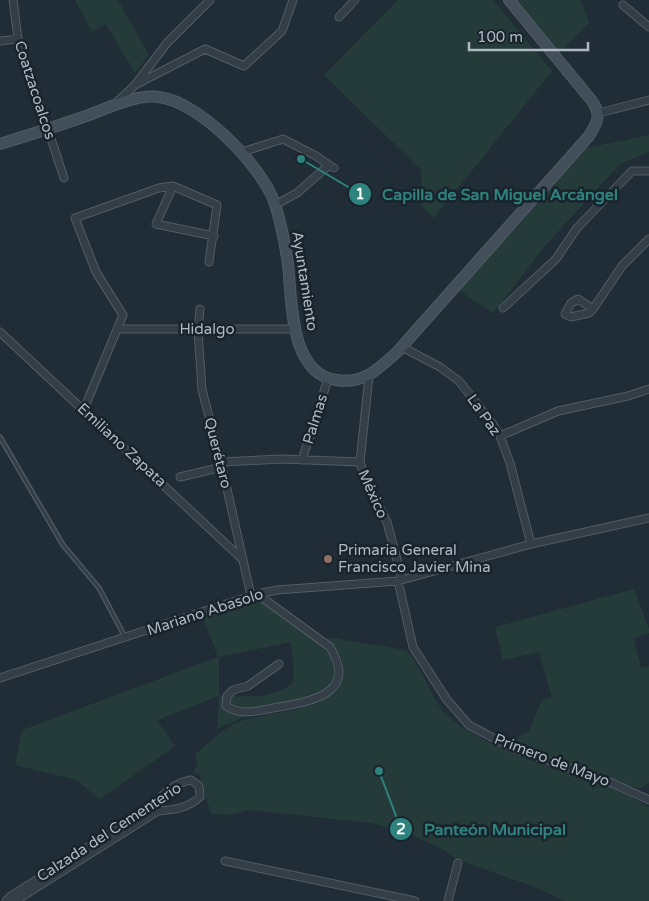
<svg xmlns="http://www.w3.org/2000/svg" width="649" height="901" viewBox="0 0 649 901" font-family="'Varela Round',sans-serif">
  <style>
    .green { fill: #253b39; fill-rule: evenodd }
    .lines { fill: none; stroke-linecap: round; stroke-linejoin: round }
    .lane-casing { stroke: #515c65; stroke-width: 5.5 }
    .street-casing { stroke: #515c65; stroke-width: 9 }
    .secondary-casing { stroke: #515c65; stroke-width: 12 }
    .lane { stroke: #333e47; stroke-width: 3 }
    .street { stroke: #333e47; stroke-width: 7 }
    .secondary { stroke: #424e5a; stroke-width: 10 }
    .education-dot { fill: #8d6e63; stroke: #19232b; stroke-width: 2 }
    .labels { text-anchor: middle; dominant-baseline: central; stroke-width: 5; stroke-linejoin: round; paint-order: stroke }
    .street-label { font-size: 15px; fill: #aeb9c4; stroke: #19232b }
    .poi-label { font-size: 15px; fill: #aeb9c4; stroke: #19232b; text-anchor: start }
    .leader { fill: none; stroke: #2f837f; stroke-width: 2 }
    .callout-dot { fill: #2f837f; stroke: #19232b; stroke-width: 2 }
    .mark-label { font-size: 15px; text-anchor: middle; font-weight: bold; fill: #fff }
    .callout-label { font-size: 16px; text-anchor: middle; font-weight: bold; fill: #2f837f; stroke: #19232b; stroke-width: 5; stroke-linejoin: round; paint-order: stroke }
  </style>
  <rect width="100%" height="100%" fill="#202d36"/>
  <path class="green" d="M75,0H118L149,55L135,73L106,24L92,32Z
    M398,0H493L552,71L434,218L421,205L423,202L421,170L324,75Z
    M513,0H581L589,23L557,55Z
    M649,135V152L620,164L545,246L493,313L454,287L514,231L582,149Z
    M634,589L649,629V633L633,638L641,668L649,666V783L642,788L630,787L509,742L529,731L542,700L552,697L539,652L503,660L495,627Z
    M248,600L259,601C279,615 304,628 322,645C329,652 337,666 335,676C329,706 280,706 256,712C243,716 230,724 217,729L219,696L157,720L175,746L100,799L76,780L15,765L22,730L218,657L202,615ZM291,642L294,673L292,684C271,699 245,697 219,695V657Z
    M326,637L405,650L412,656L442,711L461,727L490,743L538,763L612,787L649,807V901H565L535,887L456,859L442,849L410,834L371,823L250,810L229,815L211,814L199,774H195L194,769L198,767L195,755L198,752C211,741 225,727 241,721C272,710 330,714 341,678C343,670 343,662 340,655C336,649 330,643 326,637Z"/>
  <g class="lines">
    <g class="lane-casing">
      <path id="lane" d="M0,437L63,545L99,588L125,637"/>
    </g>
    <g class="street-casing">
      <path id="street" d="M13,0L18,39L64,178
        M623,5L649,27
        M339,17L355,0
        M0,41L18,39
        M135,85L205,49L244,66L282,31L293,0
        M116,103L135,85L167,43L210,0
        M599,113L649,100
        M242,152L283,139L316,156L329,165
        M173,186L156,224L214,236
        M275,205L297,193L329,165L334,168
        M503,308L556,259L577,228L632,171H649
        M200,309L198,330L202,390L221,462L251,596
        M593,309L578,299L571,303L565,314L571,317L589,313L593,309L622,266L649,239
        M118,329H295
        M0,332L242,559
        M402,347L440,367L459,381L490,420L500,436L510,463L531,544
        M369,376L360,462L365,479L387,522L402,579
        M84,409L123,315L96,272L75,218L159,188L173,186L217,205L209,262
        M500,436L558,411L628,396L649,389
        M302,460L328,379
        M221,462L282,459L360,462
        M180,477L222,467
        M398,581L413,647L447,700L469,725L512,748L612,783L649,800
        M257,594L330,647C358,693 313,701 279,707C260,710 243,717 226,706L227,696L233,690L248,686L279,664
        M0,678L257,594L277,590L398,581L531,544L649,518
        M225,861L415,901
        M6,901L11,896L153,806C164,793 174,783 191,780L199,786L200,797C188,808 174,810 158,811L15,901
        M448,901L458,863"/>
    </g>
    <g class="secondary-casing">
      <path id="secondary" d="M0,144C29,135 58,126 86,116C108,108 136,94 159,97C200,102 262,166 275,204C281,223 285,244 288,264C292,299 289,373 336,380C363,385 380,368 398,351L589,136C597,123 602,115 592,101L509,0"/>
    </g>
    <use href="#lane" class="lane"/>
    <use href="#street" class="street"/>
    <use href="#secondary" class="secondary"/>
  </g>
  <circle class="education-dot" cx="328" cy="559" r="5"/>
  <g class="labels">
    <g class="street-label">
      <text transform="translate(35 90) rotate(72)">Coatzacoalcos</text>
      <text transform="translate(305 281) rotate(81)">Ayuntamiento</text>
      <text x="207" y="329">Hidalgo</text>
      <text transform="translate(484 415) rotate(55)">La Paz</text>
      <text transform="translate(315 419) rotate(-73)">Palmas</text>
      <text transform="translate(122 445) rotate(43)">Emiliano Zapata</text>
      <text transform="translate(218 453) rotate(76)">Querétaro</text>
      <text transform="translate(373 494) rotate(66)">México</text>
      <text transform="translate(205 612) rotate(-18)">Mariano Abasolo</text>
      <text transform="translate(552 760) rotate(21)">Primero de Mayo</text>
      <text transform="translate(109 832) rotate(-33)">Calzada del Cementerio</text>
    </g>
    <g class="poi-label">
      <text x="338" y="550">Primaria General<tspan x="338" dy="17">Francisco Javier Mina</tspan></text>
    </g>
  </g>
  <path class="leader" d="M301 159L360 194M379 771L401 829"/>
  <g class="callout-dot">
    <circle cx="301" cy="159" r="5"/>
    <circle cx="379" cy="771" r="5"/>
    <circle cx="360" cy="194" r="12"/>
    <circle cx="401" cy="829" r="12"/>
  </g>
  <g class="mark-label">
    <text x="360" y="199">1</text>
    <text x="401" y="834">2</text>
  </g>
  <g class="callout-label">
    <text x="500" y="200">Capilla de San Miguel Arcángel</text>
    <text x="495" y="835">Panteón Municipal</text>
  </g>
  <path d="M469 42v8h119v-8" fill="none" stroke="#aeb9c4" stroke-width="2.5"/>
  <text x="477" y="42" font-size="15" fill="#aeb9c4" stroke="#19232b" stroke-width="4" paint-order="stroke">100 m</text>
</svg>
